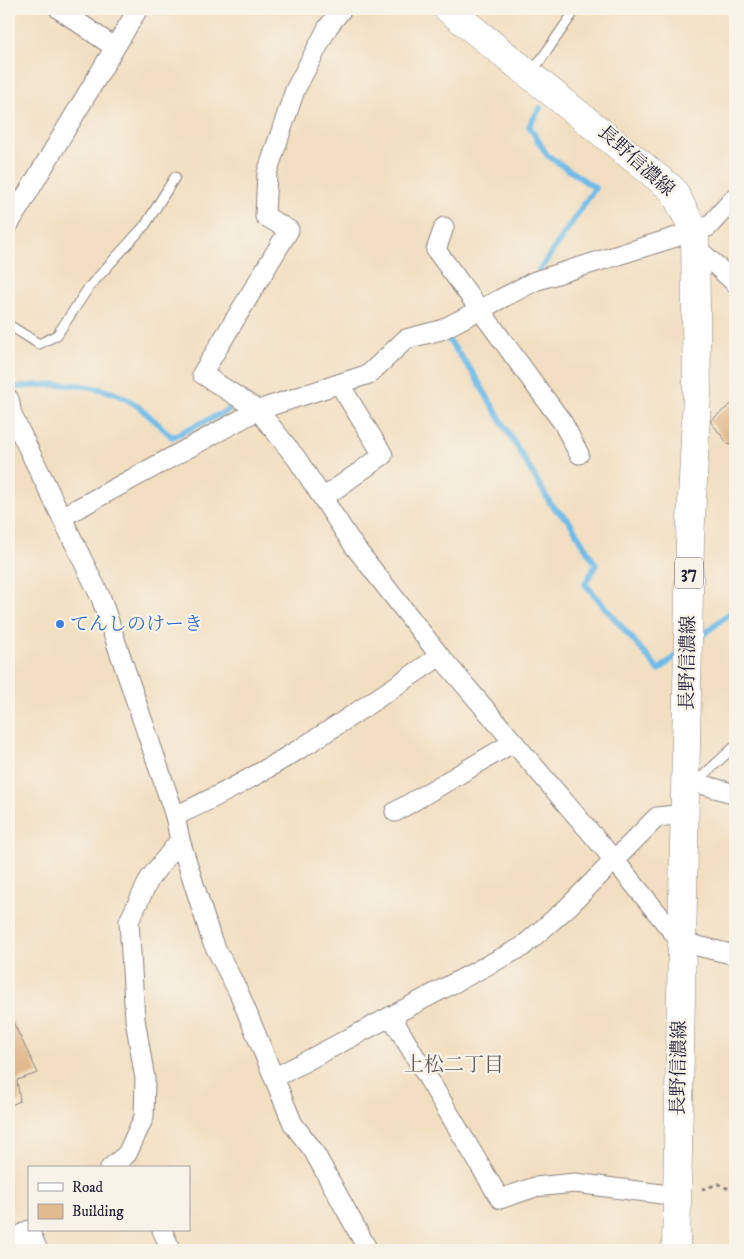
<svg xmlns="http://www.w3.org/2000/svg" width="744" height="1259" viewBox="0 0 744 1259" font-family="'IM FELL DW Pica','Noto Serif JP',serif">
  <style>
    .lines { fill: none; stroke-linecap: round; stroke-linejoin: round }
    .stream { stroke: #6ebbe8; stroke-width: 6 }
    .building { fill: #e2ba8f }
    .service-casing { stroke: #8a807e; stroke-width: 11 }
    .minor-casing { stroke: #8a807e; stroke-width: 21 }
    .primary-casing { stroke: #8a807e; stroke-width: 29 }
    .path { stroke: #8a807e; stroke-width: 3; stroke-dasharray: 4 4; stroke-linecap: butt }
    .service { stroke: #fff; stroke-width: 9 }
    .minor { stroke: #fff; stroke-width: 19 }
    .primary { stroke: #fff; stroke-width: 28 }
    .shop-dot { fill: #3f7fe0; stroke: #f7f3e8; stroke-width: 2 }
    .labels { text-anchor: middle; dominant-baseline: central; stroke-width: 4.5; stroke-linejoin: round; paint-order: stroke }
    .shield { fill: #f7f3e8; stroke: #62616f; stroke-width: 1 }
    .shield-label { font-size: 18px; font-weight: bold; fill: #22223b }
    .street-label { font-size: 19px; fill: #22223b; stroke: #f7f3e8 }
    .shop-label { font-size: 19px; fill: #366cbe; stroke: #f7f3e8; text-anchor: start }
    .neighbourhood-label { font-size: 20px; fill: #655758; stroke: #f7f3e8 }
  </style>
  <rect width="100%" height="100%" fill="#f7f3e8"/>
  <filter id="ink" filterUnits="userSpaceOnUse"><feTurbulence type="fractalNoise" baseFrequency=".02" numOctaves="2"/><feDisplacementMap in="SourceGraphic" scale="10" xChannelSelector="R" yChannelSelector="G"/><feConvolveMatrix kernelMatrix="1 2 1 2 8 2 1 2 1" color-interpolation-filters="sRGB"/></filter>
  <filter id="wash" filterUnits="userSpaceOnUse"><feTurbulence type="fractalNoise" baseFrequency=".0096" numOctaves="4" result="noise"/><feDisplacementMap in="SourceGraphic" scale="20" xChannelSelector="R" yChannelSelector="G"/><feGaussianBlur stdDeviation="1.12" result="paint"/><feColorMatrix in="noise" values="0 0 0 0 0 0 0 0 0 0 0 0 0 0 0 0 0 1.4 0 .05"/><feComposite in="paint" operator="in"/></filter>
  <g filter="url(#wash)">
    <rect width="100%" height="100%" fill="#f2dfc1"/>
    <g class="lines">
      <path class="stream" d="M539,271L595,188L547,155L529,126L540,108
        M442,331L473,373L552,506L569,521L596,565L585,584L659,670L674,657
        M9,388C53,383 103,379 140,408C151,417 162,427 172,437L235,407
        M704,634L735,609"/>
    </g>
    <g id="blocks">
      <path class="building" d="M735,401V440L729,445L710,421Z
        M9,1014L38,1073L17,1080L20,1101L9,1106Z"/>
    </g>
  </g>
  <g filter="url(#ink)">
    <use href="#blocks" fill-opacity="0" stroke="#8a807e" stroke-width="1"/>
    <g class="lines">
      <g class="service-casing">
        <path id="service" d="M531,74L576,9
          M9,325L39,344L57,335L89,287L146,224L175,177
          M696,782L735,746"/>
      </g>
      <g class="minor-casing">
        <path id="minor" d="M59,9L114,47
          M342,9L328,27L295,90L267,173L265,216L289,230L202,374L258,410L369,374L406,339L441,330L535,281L708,227L735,197
          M9,224L138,9
          M444,227L436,250L563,423L579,454
          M696,247L735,283
          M9,399L12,415L101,598L175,816L180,840L212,941L239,993L293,1124L313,1150L368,1250
          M323,498L383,455L340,385
          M62,517L258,410L297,459L354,546L440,656C354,714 270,774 175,816
          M440,656L615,861L681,942L735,955
          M687,780L735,794
          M395,812L514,742
          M391,1016L500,1199L535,1187L575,1183L677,1196
          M274,1078L522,947L568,907L657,817L685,814
          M110,1168L127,1154L144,1117L145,1079L135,1019L129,921L150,878L180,840
          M29,1230L38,1250
          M162,1230L171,1250
          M9,1243L29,1230"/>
      </g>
      <g class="primary-casing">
        <path id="primary" d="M448,9L673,190L695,232L697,395L690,542L676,1250"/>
      </g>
      <path class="path" d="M702,1189L719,1184L735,1192"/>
      <use href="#service" class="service"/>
      <use href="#minor" class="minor"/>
      <use href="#primary" class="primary"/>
    </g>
  </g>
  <circle class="shop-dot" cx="60" cy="624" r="5"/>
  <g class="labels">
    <rect class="shield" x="675" y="557.5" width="28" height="31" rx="4"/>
    <g class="shield-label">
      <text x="689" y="573">37</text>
    </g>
    <g class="street-label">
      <text transform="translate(636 161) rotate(42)">長野信濃線</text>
      <text transform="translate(688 663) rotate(-89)">長野信濃線</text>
      <text transform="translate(679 1068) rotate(-89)">長野信濃線</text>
    </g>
    <g class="shop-label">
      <text x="70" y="624">てんしのけーき</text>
    </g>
    <g class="neighbourhood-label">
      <text x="454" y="1065">上松二丁目</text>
    </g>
  </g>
  <rect width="744" height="1259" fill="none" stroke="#f7f3e8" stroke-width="30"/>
  <rect x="28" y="1166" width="162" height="65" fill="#f7f3e8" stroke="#a29fa3"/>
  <rect x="38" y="1183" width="25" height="8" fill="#ffffff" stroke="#a29fa3"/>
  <text x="72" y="1192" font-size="15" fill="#22223b">Road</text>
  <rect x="38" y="1204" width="25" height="15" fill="#e2ba8f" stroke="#a29fa3"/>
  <text x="72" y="1216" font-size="15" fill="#22223b">Building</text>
</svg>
